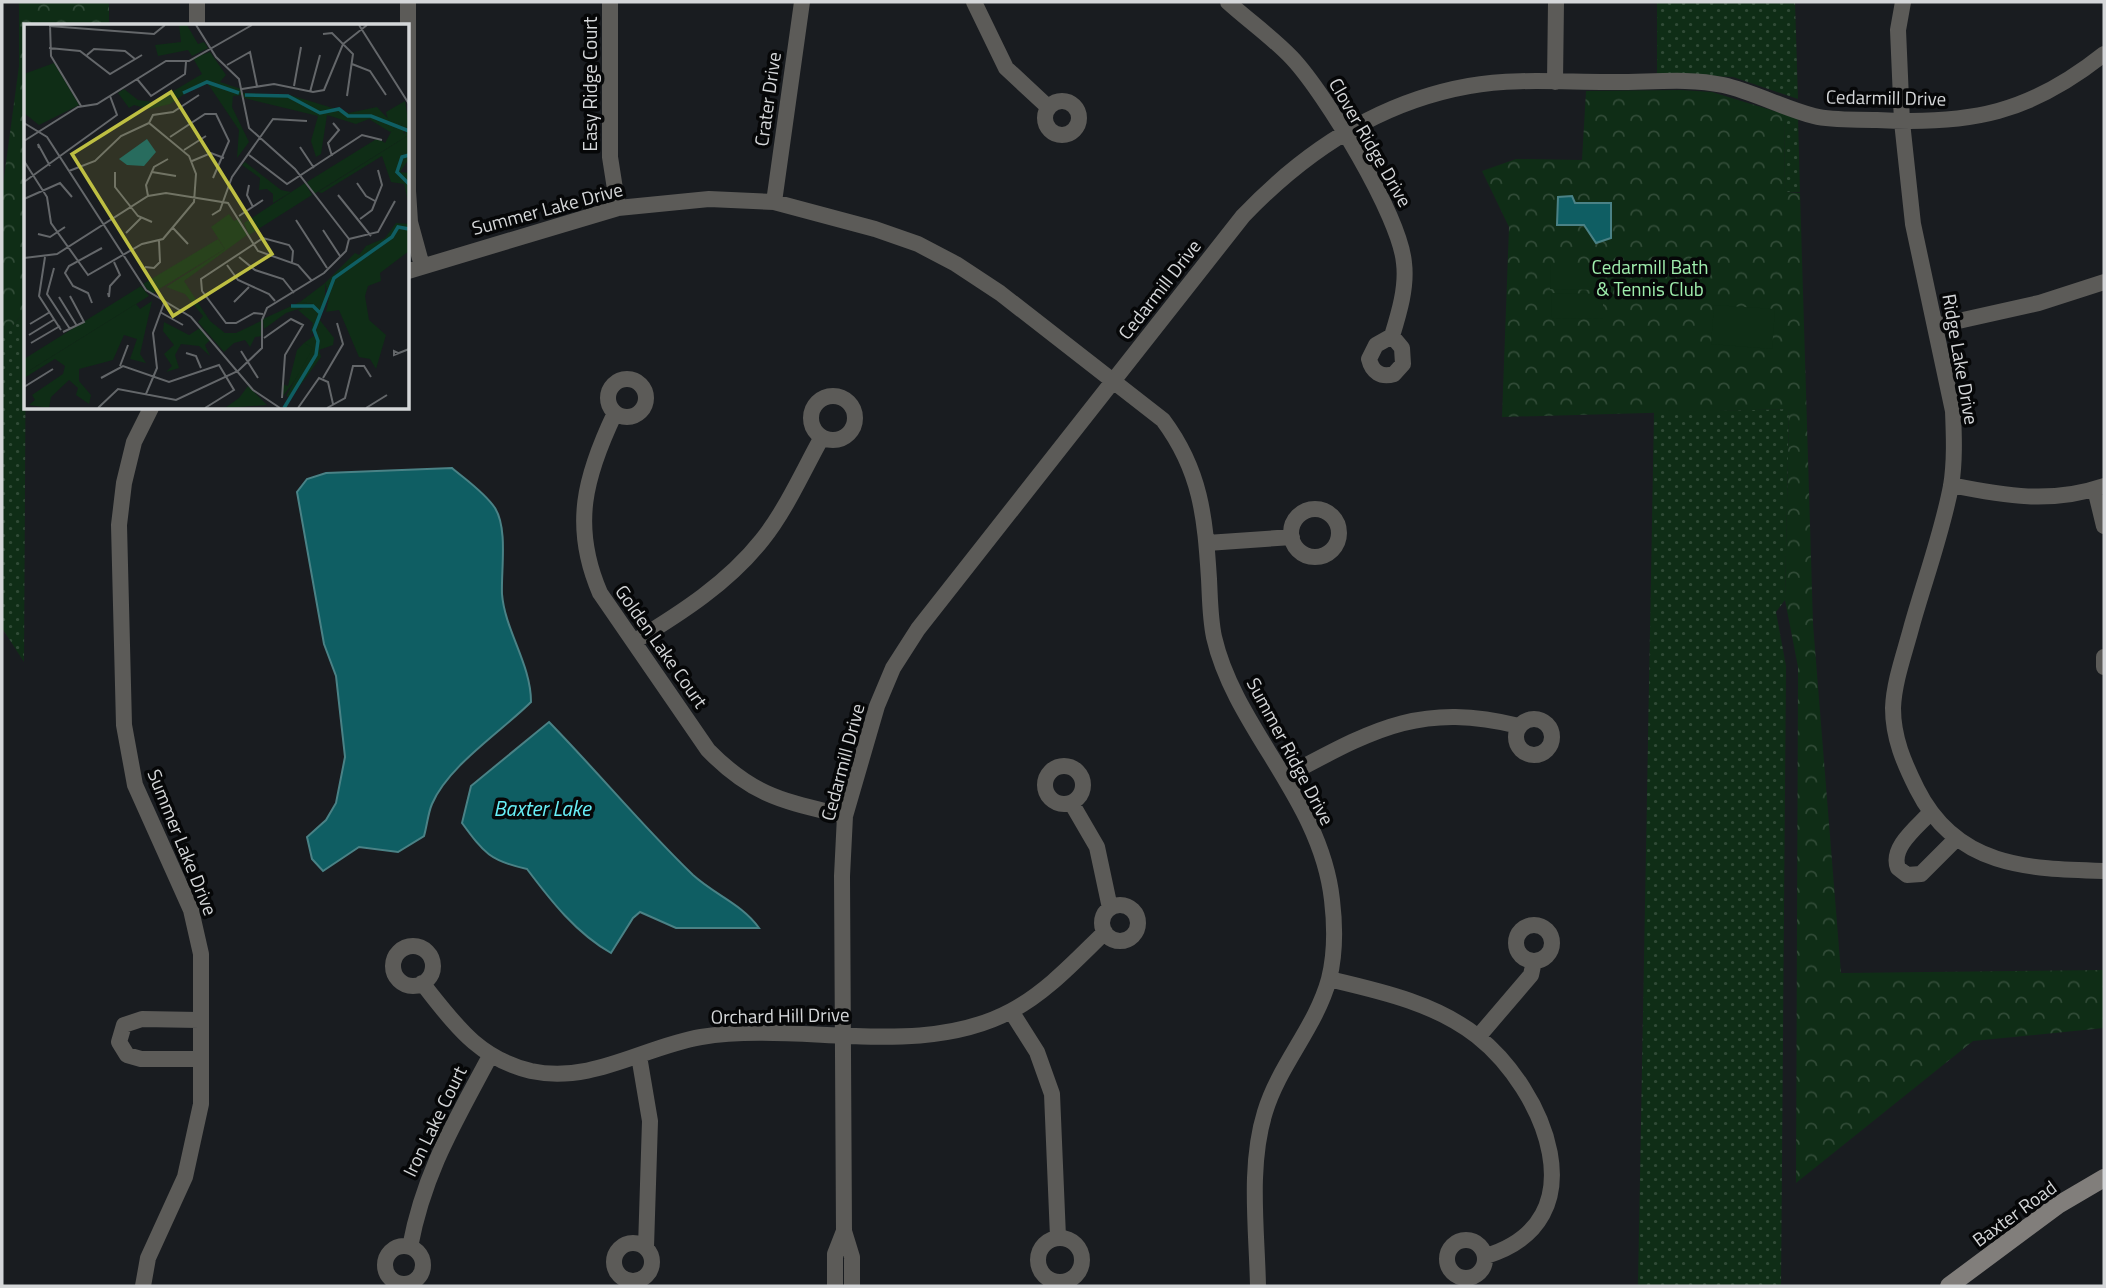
<svg xmlns="http://www.w3.org/2000/svg" width="2106" height="1288" viewBox="0 0 2106 1288" font-family="'Titillium Web',sans-serif">
  <style>
    .grass { fill: url(#grass-dots) }
    .forest { fill: url(#forest-crowns) }
    .garden { fill: #0f2d16 }
    .water { fill: #0f5e63; stroke: #4a8286; stroke-width: 2 }
    .lines { fill: none; stroke-linecap: round; stroke-linejoin: round }
    .minor { stroke: #5c5b58; stroke-width: 16 }
    .secondary { stroke: #817e7b; stroke-width: 18 }
    .labels { text-anchor: middle; dominant-baseline: central; stroke-width: 7; stroke-linejoin: round; paint-order: stroke }
    .street-label { font-size: 19px; fill: #d5d7d9; stroke: #060708 }
    .park-label { font-size: 19px; fill: #9feead; stroke: #060708 }
    .water-label { font-size: 21px; font-style: italic; fill: #68f0f8; stroke: #060708 }
    .inset-river { fill: none; stroke: #0f5e63; stroke-width: 3.5 }
    .inset-road { fill: none; stroke: #64676a; stroke-width: 2 }
    .view { fill: #bebf42; fill-opacity: 0.15; stroke: #bebf42; stroke-width: 3.5 }
    .inset-edge { fill: none; stroke: #d5d7d9; stroke-width: 3.5 }
  </style>
  <defs>
    <pattern id="grass-dots" width="8" height="8" patternUnits="userSpaceOnUse" patternTransform="scale(1.75)"><rect width="8" height="8" fill="#0f2d16"/><path d="M2 2h.1M6 6h.1" fill="none" stroke="#314b37" stroke-width="1.8" stroke-linecap="round"/></pattern>
    <pattern id="forest-crowns" width="20" height="18" patternUnits="userSpaceOnUse" patternTransform="scale(1.75)"><rect width="20" height="18" fill="#0f2d16"/><path d="M2 6a3 3 0 1 1 6 0M12 15a3 3 0 1 1 6 0" fill="none" stroke="#314b37"/></pattern>
  </defs>
  <rect width="100%" height="100%" fill="#191c20"/>
  <path class="grass" d="M1657,2H1795L1798,99L1733,77L1657,74Z
    M1784,114L1798,117L1800,192H1785Z
    M26,309L24,662L2,628V339Z
    M1789,409L1785,600L1776,612L1786,666L1781,1286H1638L1654,412Z"/>
  <path class="forest" d="M19,2H109V26H26V309L2,339V192L19,66Z
    M1681,90L1712,92L1784,114L1785,192L1800,193L1813,624L1841,973L2104,970V1028L1973,1041L1796,1183L1798,667L1785,600L1789,409L1502,417L1509,227L1482,171L1516,159L1582,160L1586,91Z"/>
  <path class="garden" d="M1551,264H1602V290L1550,289Z
    M1552,293L1603,294V319L1551,318Z
    M1714,305L1775,309L1772,349L1711,344Z"/>
  <path class="water" d="M1572,196L1575,203H1611V238L1596,243L1584,225H1557L1558,197Z
    M452,468C466,480 484,492 495,508C508,529 501,570 502,594C505,631 531,664 531,702C502,731 448,766 432,804C428,813 427,826 424,836L398,852L359,847L323,871L312,859L307,837L326,820L336,803L345,757L336,676L324,644L297,492L307,479L326,473Z
    M549,722C598,772 642,826 693,875C715,895 742,904 759,928H676L640,912L633,918L611,953C576,933 551,901 527,869C490,861 484,853 462,823L471,786Z"/>
  <g class="lines">
    <path class="minor" d="M408,2V191L410,222L422,266
      M610,2V157L618,208
      M974,2L1006,68L1048,107
      M1228,2C1249,21 1272,37 1292,58C1325,93 1400,216 1404,263C1407,287 1399,313 1392,336L1376,345L1369,359C1372,372 1381,378 1394,374L1403,364L1402,348L1392,336
      M1903,2L1898,30L1902,122L1913,224L1953,411C1954,436 1955,462 1951,486C1942,533 1925,579 1912,625C1905,652 1894,681 1893,708C1893,738 1904,763 1917,789C1956,867 2027,869 2104,871
      M197,26V2
      M1555,82L1556,2
      M1045 118a17 17 0 1 1 34 0a17 17 0 1 1-34 0Z
      M774,202L802,2
      M408,271L618,208L709,199L774,202L875,229L918,244L956,264L1000,293L1163,420C1201,471 1205,517 1209,579C1210,598 1210,618 1214,637C1235,729 1321,799 1332,900C1335,925 1335,955 1329,979C1316,1027 1279,1065 1265,1112C1248,1166 1257,1231 1258,1286
      M1936,326L2039,303L2104,282
      M608 398a19 19 0 1 1 38 0a19 19 0 1 1-38 0Z
      M811 418a22 22 0 1 1 44 0a22 22 0 1 1-44 0Z
      M615,413C585,476 571,526 600,593L708,750C754,797 784,801 845,816
      M1951,485C2005,496 2051,504 2104,486
      M2095,489L2104,526
      M1291 533a24 24 0 1 1 48 0a24 24 0 1 1-48 0Z
      M1207,543L1292,537
      M635,641C681,613 728,583 762,540C786,510 803,471 822,437
      M2104,657V667
      M1516 737a18 18 0 1 1 36 0a18 18 0 1 1-36 0Z
      M1045 785a19 19 0 1 1 38 0a19 19 0 1 1-38 0Z
      M1286,776C1371,731 1419,701 1519,726
      M1072,804L1097,847L1110,908
      M1929,814C1916,828 1890,848 1898,868L1907,875L1921,874L1956,839
      M1102 923a18 18 0 1 1 36 0a18 18 0 1 1-36 0Z
      M1516 943a18 18 0 1 1 36 0a18 18 0 1 1-36 0Z
      M393 966a20 20 0 1 1 40 0a20 20 0 1 1-40 0Z
      M1329,979C1380,991 1435,1003 1477,1036C1544,1089 1601,1221 1486,1256
      M422,983C455,1024 477,1058 531,1071C592,1084 643,1047 701,1037C799,1021 920,1060 1011,1011C1047,992 1076,960 1105,932
      M1011,1011L1037,1052L1052,1094L1058,1237
      M199,1020L142,1019L124,1025L119,1042L127,1055L141,1059H201
      M1478,1037L1531,975L1534,961
      M639,1056L650,1121L646,1247
      M1038 1260a22 22 0 1 1 44 0a22 22 0 1 1-44 0Z
      M1447 1259a19 19 0 1 1 38 0a19 19 0 1 1-38 0Z
      M614 1262a19 19 0 1 1 38 0a19 19 0 1 1-38 0Z
      M385 1265a19 19 0 1 1 38 0a19 19 0 1 1-38 0Z
      M410,1247C424,1172 455,1122 490,1056
      M143,1286L148,1258L185,1177L201,1104V954L191,910L135,785L124,725L119,525L124,483L134,442L151,408
      M835,1286V1254L844,1231
      M852,1286V1257L844,1231L842,876L845,816L877,706L893,668L918,629L1243,216C1305,151 1379,102 1469,86C1513,78 1562,82 1607,82C1644,83 1687,77 1723,85C1754,92 1783,108 1814,116C1834,121 1856,119 1877,120C1971,125 2030,113 2104,54"/>
    <path class="secondary" d="M1949,1286L2058,1205L2104,1178"/>
  </g>
  <g class="labels">
    <g class="street-label">
      <text transform="translate(589 84) rotate(-90)">Easy Ridge Court</text>
      <text transform="translate(1886 97) rotate(1)">Cedarmill Drive</text>
      <text transform="translate(767 99) rotate(-82)">Crater Drive</text>
      <text transform="translate(1371 142) rotate(60)">Clover Ridge Drive</text>
      <text transform="translate(547 208) rotate(-15)">Summer Lake Drive</text>
      <text transform="translate(1159 289) rotate(-52)">Cedarmill Drive</text>
      <text transform="translate(1961 359) rotate(80)">Ridge Lake Drive</text>
      <text transform="translate(662 646) rotate(55)">Golden Lake Court</text>
      <text transform="translate(1291 751) rotate(62)">Summer Ridge Drive</text>
      <text transform="translate(842 762) rotate(-75)">Cedarmill Drive</text>
      <text transform="translate(183 842) rotate(68)">Summer Lake Drive</text>
      <text transform="translate(780 1015) rotate(-1)">Orchard Hill Drive</text>
      <text transform="translate(434 1121) rotate(-64)">Iron Lake Court</text>
      <text transform="translate(2014 1213) rotate(-36)">Baxter Road</text>
    </g>
    <g class="park-label">
      <text x="1650" y="266">Cedarmill Bath<tspan x="1650" dy="22">&amp; Tennis Club</tspan></text>
    </g>
    <g class="water-label">
      <text x="542" y="808">Baxter Lake</text>
    </g>
  </g>
  <g transform="translate(24 24)">
    <rect width="385" height="385" fill="#191c20"/>
    <path d="M381,77L385,102L381,105L379,111L385,103V111L290,170L283,158L354,114L361,119L367,108L362,88ZM281,159L288,171L225,211L220,199ZM194,215L201,225L127,270L119,260ZM301,259V280L286,312L289,299L274,286L289,280L276,278ZM117,262L125,272L0,350V335ZM280,319L290,323L287,335L259,372L258,360L264,362L273,326Z" fill="#0f2d16"/>
    <path d="M155,1H163L174,20L180,18L184,24L168,32L164,26L134,32L131,21L157,18ZM186,28L202,51L196,58L217,65L218,71L209,72L208,83L225,118L213,134L215,106L184,60L172,62L146,80L125,85L110,81L105,84L94,69L100,65L114,76L131,78L178,50L169,34ZM30,39L55,81L15,101L0,89V50ZM219,69L266,71L325,89L353,83L366,97L379,100L366,108L345,95L332,100L303,91L297,130L292,133L287,117L294,92L220,74ZM385,111V135L376,148L385,149V181L380,160L367,158L358,132L298,169L294,168ZM221,138L257,166L267,168L249,179V170L243,165L235,166L236,154L218,141ZM205,190L210,197L216,194L223,211L160,257L186,297L201,309H212L237,297L239,312L231,313L226,323L221,316L210,319L200,328L174,298L179,292L161,270L142,263L201,225L187,203ZM372,199L385,200V227L356,249L357,257L344,262L341,272L345,296L362,311L352,345L346,335L335,333L315,286L302,288L305,273L301,259L331,229L335,231L342,222L361,214ZM128,277L116,330L122,339L106,335L113,315L100,311L89,336L55,345V357L67,371L65,380L52,371L54,364L45,356L27,373L25,384L5,381L11,376L8,371L39,350L41,342L31,335L0,354V350L112,280L116,285ZM276,278L289,280V285L280,283L262,289L240,305L239,295ZM295,295L310,314L309,321L295,326L297,333L267,374L262,372L289,324L280,319L291,311ZM140,298L165,311L176,304L187,315L181,321L186,332L175,322L157,320L151,331L155,344L142,348L148,342L140,330L150,321L139,307ZM224,362L243,381L201,384L215,374Z" fill="#0f2d16"/>
    <path d="M123,115L132,128L120,142L103,141L95,135Z" fill="#0f5e63"/>
    <path class="inset-river" d="M159,69L183,58L215,69M221,71L264,72L296,89L315,85L324,92H347L385,107M385,131L378,133L373,148L385,160M267,282H289L296,289M260,384L292,331L294,317L290,306L310,254L368,213L374,203L385,205"/>
    <path class="inset-road" d="M26,1L27,32L57,82M172,1L192,33L215,55L225,104L271,145L325,215M335,1L385,80M25,2L130,10L141,1M299,10L308,9L329,30L323,72M25,24L56,27L86,50L118,31M63,31L70,25L101,27L111,35M328,40L346,47L362,71M203,41L226,28L233,62M113,55L127,72L161,50L162,38M270,62L277,23M218,65L250,60L289,68L300,66L319,20L343,1M286,68L296,31M0,99L23,113L122,266L167,293L229,366L256,384M125,99L129,91L149,88L175,71M146,113L181,90H192L205,117L189,154M0,117L54,83L73,80L142,37H165L228,1M276,123L290,144M15,124L14,120L26,142M160,126L182,112M225,131L263,160L338,111L358,116M308,132L304,119L315,106L309,99M0,137L23,173L27,199L64,251L118,220L139,215L170,178L172,150L165,132L125,99L97,112L71,137L45,147M168,137L187,129L200,134M91,148V163L114,192L128,198M128,148L152,152M0,158L93,91L86,72M333,159L342,172L351,177M225,161L223,171L229,183M314,171L347,212M124,172L122,161L130,143L144,135M0,175L36,159L48,173M188,191L196,186L208,153L249,95L283,97M215,192L239,176M336,195L348,186L358,161L354,146M272,196L303,244M149,204L164,220M299,206L316,232M102,209L117,194M14,210L26,213L41,203M325,215L354,208L371,177M21,233L15,272L37,306M215,233L231,246L259,255L270,269M0,234L33,230L124,172L142,169L204,179L234,227L274,241L288,257M203,241L214,256L245,270L251,277M121,243L130,244L136,238L135,217M30,244L23,270L46,305M84,269L85,273L86,262L96,251L90,238M35,273L53,302M210,278L225,263M68,279L64,269L49,262L41,249L45,242L78,224M136,288L159,301M239,290L230,289L212,299H202L178,267L177,255L239,214L265,221L269,227L268,238M6,300L26,288M39,308L60,298L46,272M5,311L31,295M240,314L267,295L279,301L261,331L258,374M7,319L36,302M217,327L234,354M162,329L172,332L177,344M374,329L370,327V331L385,325M96,342L104,321M77,354L99,342L145,358L195,341L210,366L181,384M299,354L319,320L313,299M0,363L29,345M122,370L133,344L129,309L140,279M74,384L94,365L152,376L214,347L238,324V296L243,284L300,249L322,227L325,215M274,384L295,354L304,358L309,380M303,384L321,374L329,342H340L347,353M342,384L363,371"/>
    <path class="view" d="M147,68L248,230L149,292L48,130Z"/>
    <rect width="385" height="385" class="inset-edge"/>
  </g>
  <rect width="2106" height="1288" fill="none" stroke="#d5d7d9" stroke-width="7"/>
</svg>
